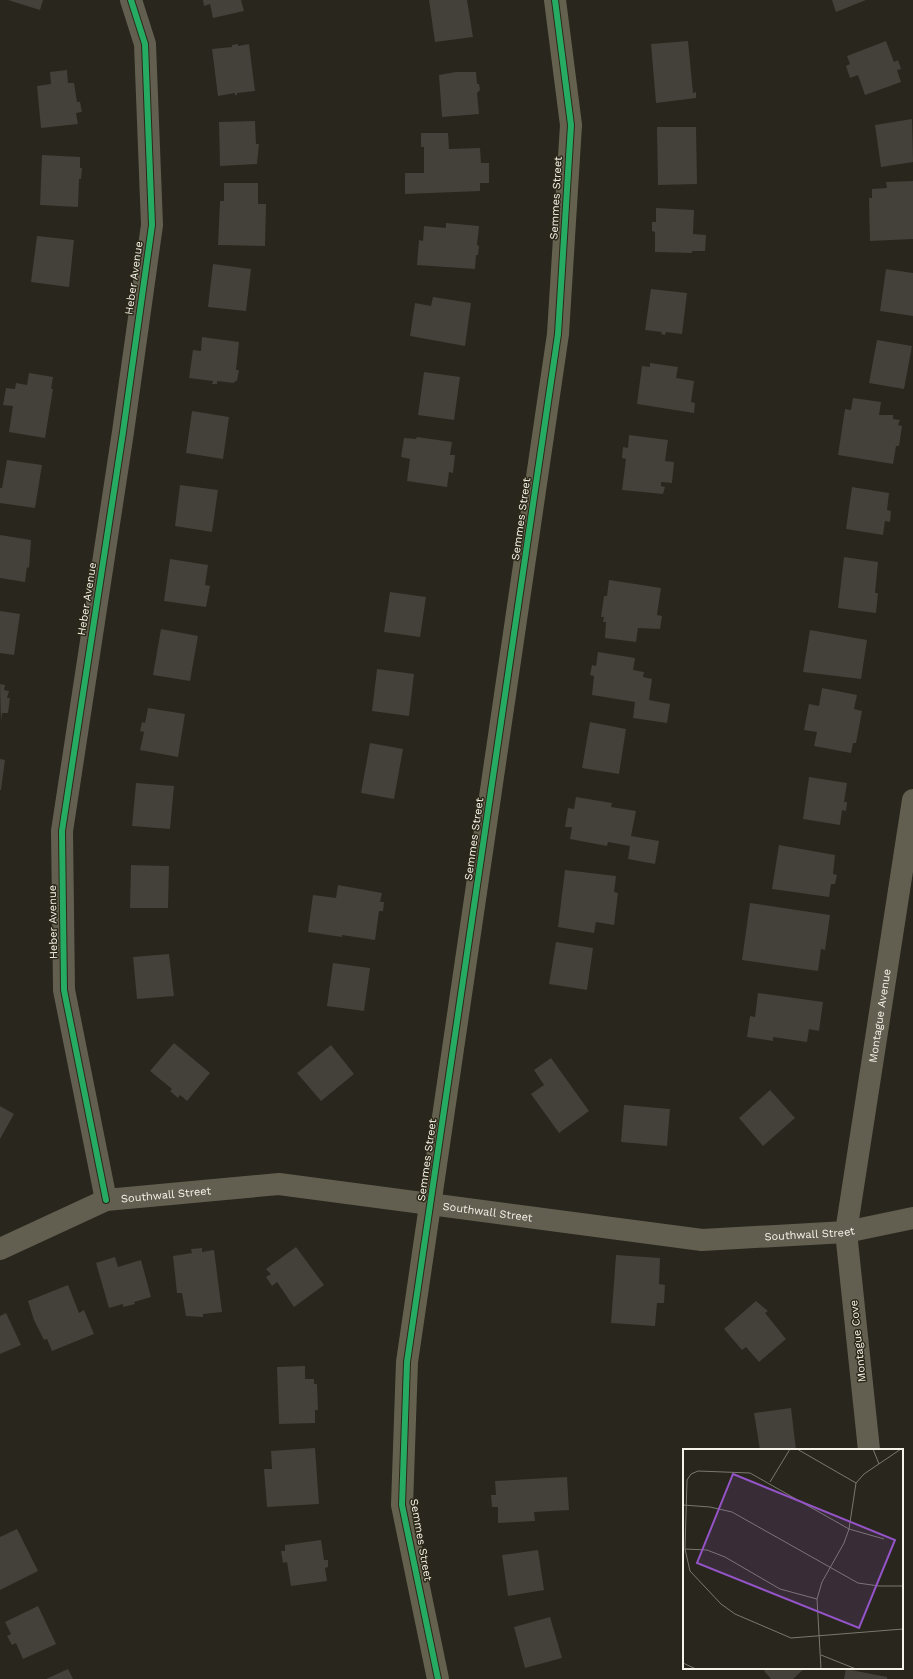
<svg xmlns="http://www.w3.org/2000/svg" width="913" height="1679" viewBox="0 0 913 1679" font-family="'Work Sans',sans-serif">
  <style>
    .building { fill: #434139 }
    .lines { fill: none; stroke-linecap: round; stroke-linejoin: round }
    .street { stroke: #625f50; stroke-width: 22 }
    .secondary { stroke: #64624f; stroke-width: 22 }
    .cycleway-casing { stroke: #2c2919; stroke-width: 8 }
    .cycleway { stroke: #26ab63; stroke-width: 6 }
    .labels { text-anchor: middle; dominant-baseline: central; stroke-width: 3; stroke-linejoin: round; paint-order: stroke }
    .street-label { font-size: 11px; fill: #f6f4ea; stroke: #2c2919 }
    .inset-road { fill: none; stroke: #7a786f; stroke-width: 1 }
    .view { fill: #9454c8; fill-opacity: 0.15; stroke: #9454c8; stroke-width: 2 }
    .inset-edge { fill: none; stroke: #f6f4ea; stroke-width: 2 }
  </style>
  <rect width="100%" height="100%" fill="#28261d"/>
  <path class="building" d="M8,0H43L40,10Z
    M203,0H241L244,11L213,18L210,4L204,6Z
    M429,0H467L473,37L435,42Z
    M832,0H866L836,12Z
    M688,41L693,93L696,92V98L656,103L651,44Z
    M886,41L894,62L898,60L901,69L897,70L901,82L865,95L858,75L850,78L846,66L850,64L847,56Z
    M238,44V46L249,44L255,91L237,93V95H235V93L218,96L212,49L232,47V45Z
    M67,70L68,83H74L77,102H80L82,112L76,113L78,124L41,128L37,86L51,84L50,72Z
    M456,72H476L477,84H479L480,90L477,93L479,114L442,117L439,75Z
    M912,119L913,162L881,167L875,125Z
    M255,121L256,144H259L257,164L220,166L219,122Z
    M657,127H696L697,184L658,185Z
    M421,133H448L449,149L480,148L481,163H489V183H480V191L405,194V173H424V147H421Z
    M42,155L80,157V168H82L81,179H79L78,207L40,205Z
    M913,181V239L870,241L869,198H872V189L887,188L886,182Z
    M224,183H258V204H266L265,246L218,245L220,201H224Z
    M656,208L694,210L693,234L706,235L705,251H692V253L655,252V232L652,231V222H656Z
    M446,223L479,226L477,245L479,246L478,255H476L475,269L417,265L419,240L423,241L424,226L446,228Z
    M37,236L74,240L69,287L31,282Z
    M213,264L251,269L246,311L208,307Z
    M886,269L913,273V316L880,311Z
    M651,289L687,293L682,334L666,332L665,335L661,334L662,332L645,330Z
    M433,297L471,303L465,346L410,336L415,303L431,306Z
    M202,337L239,342L236,370H239L237,381H235L234,383L217,381V384H212L213,381L189,378L193,350L201,351Z
    M877,340L912,346L904,389L869,383Z
    M650,363L678,367L676,378L694,381L691,402L695,403L694,413L637,404L642,366L650,367Z
    M424,372L460,377L454,420L418,415Z
    M29,373L53,377L51,389H53L45,438L9,432L13,406L3,405L6,388L15,389L16,383L27,385Z
    M853,398L881,402L879,415H893V419L900,420L898,425L902,426L899,446H896L893,464L838,455L845,409L851,410Z
    M192,411L229,417L223,459L186,453Z
    M629,435L668,440L665,461L674,462L672,483L661,482V486L665,487L663,494L622,490L626,459L622,458L623,447L628,448Z
    M417,437L452,442L450,455H455L453,473L449,472L447,487L407,481L410,459L401,457L404,438L416,439Z
    M7,460L42,465L35,508L0,503V488H2Z
    M180,485L218,490L212,532L175,526Z
    M852,487L889,493L887,510L891,511L890,522L885,521L883,535L846,529Z
    M0,535L31,540L29,568L27,567L25,582L0,578Z
    M844,557L878,562L875,593H878L876,613L838,608Z
    M170,559L208,565L205,585L210,586L206,607L164,601Z
    M609,580L661,588L657,615L662,616L660,629L638,628L636,642L605,638L606,622H603L604,617H601L604,596H607Z
    M390,592L426,597L420,637L384,632Z
    M0,611L20,614L14,655L0,653Z
    M161,629L198,636L190,681L153,675Z
    M810,630L867,640L861,679L803,672Z
    M598,652L635,658L633,670L644,672L643,677L652,679L649,700L670,704L667,723L633,718L635,702L592,695L594,676L590,675L592,665L596,666Z
    M377,669L414,674L409,716L372,711Z
    M0,684L5,685L4,690L9,691L7,698H10L8,713H2L1,722Z
    M822,688L857,695L854,709L862,711L856,743H853L851,753L814,746L817,732L804,730L809,704L819,706Z
    M148,708L185,714L178,757L140,750L144,732L140,731L142,722L145,723Z
    M590,722L626,729L619,774L582,768Z
    M370,743L403,749L394,799L361,793Z
    M0,759L5,760L1,790H0Z
    M809,777L847,783L844,802H847L846,811L842,810L840,825L803,819Z
    M136,783L174,786L170,829L132,826Z
    M576,797L612,803L611,807L636,811L631,836L659,841L655,864L628,859L630,846L608,842L607,846L570,839L572,827H565L568,808L574,809Z
    M779,845L835,855L833,874L837,875L835,884H831L829,897L772,889Z
    M131,865L169,866L168,908H130Z
    M565,870L616,876L614,892L618,893L614,925L596,922L594,933L558,927Z
    M338,885L382,893L380,902H384L383,911H379L375,940L342,935V937L308,932L313,895L336,898Z
    M750,903L830,915L825,950L821,949L818,971L742,960Z
    M556,942L593,948L587,990L549,984Z
    M169,954L174,996L137,999L133,957Z
    M333,963L370,968L364,1011L327,1006Z
    M758,993L823,1002L819,1031L809,1029L807,1042L773,1037V1041L747,1037L750,1016L755,1017Z
    M174,1043L210,1073L187,1101L180,1095L178,1098L170,1091L172,1089L150,1071Z
    M331,1045L354,1074L321,1101L297,1073Z
    M551,1058L589,1111L559,1133L531,1094L544,1085L534,1070Z
    M770,1090L795,1118L763,1146L739,1118Z
    M624,1105L670,1109L667,1146L621,1142Z
    M0,1106L14,1114L0,1139Z
    M296,1247L324,1285L294,1307L277,1282L272,1286L266,1277L271,1274L266,1269Z
    M202,1248V1252L214,1250L222,1312L203,1314V1317L186,1316L182,1293H177L173,1256L192,1253L191,1249Z
    M616,1255L660,1258L659,1284L665,1285L664,1303H657L655,1326L611,1323Z
    M115,1257L118,1267L141,1260L151,1297L134,1302L135,1304L123,1307V1304L109,1308L96,1263Z
    M68,1285L79,1313L84,1310L94,1334L52,1351L47,1339L44,1340L34,1320L28,1301Z
    M756,1301L768,1311L765,1313L786,1339L759,1362L746,1347L742,1350L724,1329Z
    M6,1313L21,1345L0,1354V1316Z
    M305,1366V1379H314V1384H317L318,1410H315V1423L279,1424L277,1367Z
    M791,1408L796,1450H760L754,1413Z
    M315,1448L319,1504L267,1507L264,1469H272L271,1451Z
    M567,1477L569,1510L534,1512L535,1521L498,1523V1507H492L491,1495H496L495,1481Z
    M17,1529L38,1571L0,1590V1537Z
    M321,1540L324,1560H328V1567L325,1568L327,1581L291,1586L287,1562L283,1563L281,1551H285V1545Z
    M538,1550L544,1590L508,1596L502,1555Z
    M38,1606L56,1644L23,1659L16,1643L12,1645L7,1636L11,1634L5,1622Z
    M550,1617L562,1658L525,1668L514,1627Z
    M767,1668H805L793,1679H771L764,1671Z
    M68,1669L73,1679H46Z
    M846,1669L887,1677V1679H844Z"/>
  <g class="lines">
    <g class="street">
      <path d="M106,1200L64,990L62,831L123,432L152,225L145,44L131,0"/>
      <path id="s1" d="M0,1249L106,1200L279,1184L702,1240L846,1232L913,1218"/>
      <path id="s2" d="M869,1450L846,1232L913,800"/>
    </g>
    <path class="secondary" d="M438,1679L402,1505L407,1362L558,334L571,125L555,0"/>
    <g class="cycleway-casing">
      <path id="cycleway" d="M106,1200L64,990L62,831L123,432L152,225L145,44L131,0
        M438,1679L402,1505L407,1362L558,334L571,125L555,0"/>
    </g>
    <use href="#cycleway" class="cycleway"/>
  </g>
  <g class="labels">
    <g class="street-label">
      <text transform="translate(556 198) rotate(-87)">Semmes Street</text>
      <text transform="translate(134 278) rotate(-82)">Heber Avenue</text>
      <text transform="translate(521 519) rotate(-82)">Semmes Street</text>
      <text transform="translate(87 599) rotate(-81)">Heber Avenue</text>
      <text transform="translate(474 839) rotate(-82)">Semmes Street</text>
      <text transform="translate(53 922) rotate(-91)">Heber Avenue</text>
      <text stroke="none"><textPath href="#s2" startOffset="438">Montague Avenue</textPath></text>
      <text transform="translate(427 1160) rotate(-82)">Semmes Street</text>
      <text stroke="none"><textPath href="#s1" startOffset="177">Southwall Street</textPath></text>
      <text stroke="none"><textPath href="#s1" startOffset="501">Southwall Street</textPath></text>
      <text stroke="none"><textPath href="#s1" startOffset="825">Southwall Street</textPath></text>
      <text transform="translate(858 1341) rotate(-96)">Montague Cove</text>
      <text transform="translate(421 1540) rotate(80)">Semmes Street</text>
    </g>
  </g>
  <g transform="translate(683 1449)">
    <rect width="220" height="220" fill="#28261d"/>
    <path class="inset-road" d="M114,0L173,34M190,0L196,15M87,33L107,0M0,56L27,58L49,63L175,134L196,137H220M201,90L166,80L67,24L15,22L8,25L4,31L2,100L7,122L38,155L52,165L108,189L220,180M2,100L24,101L42,108L97,140L134,150M138,206L173,220M0,214L13,220M138,220L134,150L139,133L161,94L166,80L173,34L181,25L218,0"/>
    <path class="view" d="M50,25L212,91L176,179L14,114Z"/>
    <rect width="220" height="220" class="inset-edge"/>
  </g>
</svg>
